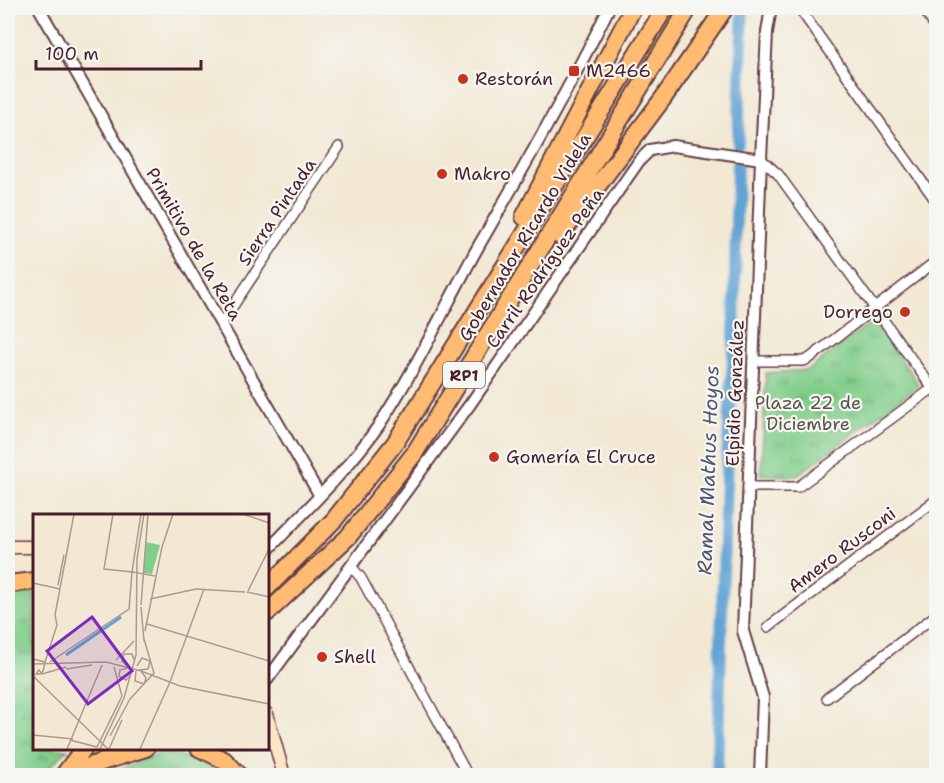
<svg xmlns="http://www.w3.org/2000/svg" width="944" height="783" viewBox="0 0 944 783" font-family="'Shantell Sans',sans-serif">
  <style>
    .grass { fill: url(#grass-tufts); stroke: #66765a; stroke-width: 1.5 }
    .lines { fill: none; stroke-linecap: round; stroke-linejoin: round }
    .canal { stroke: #60a3d4; stroke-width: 12 }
    .minor-casing { stroke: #633d44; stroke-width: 12 }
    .tertiary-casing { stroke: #633d44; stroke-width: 14 }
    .secondary-casing { stroke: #633d44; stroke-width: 15 }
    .motorway-casing { stroke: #633d44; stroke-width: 20 }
    .minor { stroke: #fff; stroke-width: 9 }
    .tertiary { stroke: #fff; stroke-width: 10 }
    .secondary { stroke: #ffe4c6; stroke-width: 12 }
    .motorway { stroke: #ffbb71; stroke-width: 16 }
    .poi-dot { fill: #c8321e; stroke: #f6f6f2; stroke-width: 2 }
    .labels { text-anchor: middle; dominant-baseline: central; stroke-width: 4.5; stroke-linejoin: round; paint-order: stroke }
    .shield { fill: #f6f6f2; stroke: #7e6067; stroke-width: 1.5 }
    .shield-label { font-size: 16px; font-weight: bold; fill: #4a1f2b }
    .poi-label { font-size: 18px; fill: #4a1f2b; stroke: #f6f6f2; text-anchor: start }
    .street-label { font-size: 18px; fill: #4a1f2b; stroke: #f6f6f2 }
    .park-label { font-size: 18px; fill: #5a5348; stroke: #f6f6f2 }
    .water-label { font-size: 20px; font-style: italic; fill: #53546f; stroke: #f6f6f2 }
    .inset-river { fill: none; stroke: #60a3d4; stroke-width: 3 }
    .inset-road { fill: none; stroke: #af9890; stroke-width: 1.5 }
    .view { fill: #7b2cbf; fill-opacity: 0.15; stroke: #7b2cbf; stroke-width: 3 }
    .inset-edge { fill: none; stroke: #4a1f2b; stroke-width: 3 }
  </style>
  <defs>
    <pattern id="grass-tufts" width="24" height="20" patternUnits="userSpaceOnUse" patternTransform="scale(1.5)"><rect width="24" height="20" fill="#81cd8a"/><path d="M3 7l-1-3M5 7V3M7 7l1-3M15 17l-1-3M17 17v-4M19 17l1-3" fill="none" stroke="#6ca671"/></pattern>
  </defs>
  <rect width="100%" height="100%" fill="#f6f6f2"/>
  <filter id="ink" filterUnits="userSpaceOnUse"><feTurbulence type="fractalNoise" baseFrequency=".0167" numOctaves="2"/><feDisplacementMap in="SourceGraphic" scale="12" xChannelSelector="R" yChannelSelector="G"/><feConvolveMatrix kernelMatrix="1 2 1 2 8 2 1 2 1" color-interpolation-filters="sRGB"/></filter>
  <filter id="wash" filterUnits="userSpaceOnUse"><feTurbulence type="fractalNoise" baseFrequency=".008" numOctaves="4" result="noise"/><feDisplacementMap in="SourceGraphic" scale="24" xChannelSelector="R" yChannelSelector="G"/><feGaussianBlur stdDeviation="1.35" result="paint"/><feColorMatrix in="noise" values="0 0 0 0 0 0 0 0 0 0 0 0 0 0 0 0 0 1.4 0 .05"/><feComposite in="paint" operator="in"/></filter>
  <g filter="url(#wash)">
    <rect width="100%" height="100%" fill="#f2e8d3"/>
    <path class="grass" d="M868,325L877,327L916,380L918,386L796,476L761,475L766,373L808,370Z
      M34,591V748L68,749L42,775H21L8,759V594Z
      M163,752L196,759L225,775H107Z"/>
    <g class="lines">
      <path class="canal" d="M738,143L743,8
        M717,776L726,479L734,343L737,166"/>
    </g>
  </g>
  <g filter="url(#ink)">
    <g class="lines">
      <g class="minor-casing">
        <path id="minor" d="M799,8L936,201
          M761,159L778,174L936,393
          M221,324L339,147
          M753,361H804L810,358L936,261
          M748,487H798L933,388
          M351,566L361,578L468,776
          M768,627L936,500
          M827,698L936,615"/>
      </g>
      <g class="tertiary-casing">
        <path id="tertiary" d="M39,8L320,496
          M267,551C305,511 347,471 379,425C417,368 445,306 478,247C524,168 569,89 609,8
          M267,680L471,403L639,161L650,150L673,146L761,159
          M760,776L763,697L743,631L761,159L767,32L771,8"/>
      </g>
      <g class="secondary-casing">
        <path id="secondary" d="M924,8L936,25
          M8,547H34
          M267,714L284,776"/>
      </g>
      <g class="motorway-casing">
        <path id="motorway" d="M524,217L633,8
          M560,236L664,97L725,8
          M8,584L34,581
          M267,588L334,520L395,443L665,8
          M267,613L348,537L414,454L689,8
          M199,748L224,760L240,776
          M77,770L146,748
          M63,776L84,748"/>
      </g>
      <use href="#minor" class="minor"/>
      <use href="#tertiary" class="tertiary"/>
      <use href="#secondary" class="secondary"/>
      <use href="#motorway" class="motorway"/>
    </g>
  </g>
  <g class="poi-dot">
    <rect x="568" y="65" width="12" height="12" rx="3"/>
    <circle cx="463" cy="79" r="6"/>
    <circle cx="442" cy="174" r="6"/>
    <circle cx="905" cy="312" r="6"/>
    <circle cx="494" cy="457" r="6"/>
    <circle cx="322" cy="657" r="6"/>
  </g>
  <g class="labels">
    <rect class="shield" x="443" y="362" width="42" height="26" rx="4.5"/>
    <g class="shield-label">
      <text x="464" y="375">RP1</text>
    </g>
    <g class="poi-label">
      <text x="586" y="71">M2466</text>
      <text x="475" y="79">Restorán</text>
      <text x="454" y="174">Makro</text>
      <text x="893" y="312" text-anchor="end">Dorrego</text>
      <text x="506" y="457">Gomería El Cruce</text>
      <text x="334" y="657">Shell</text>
    </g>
    <g class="street-label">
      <text transform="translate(277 212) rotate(-56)">Sierra Pintada</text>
      <text transform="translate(525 237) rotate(-59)">Gobernador Ricardo Videla</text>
      <text transform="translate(194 244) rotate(60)">Primitivo de la Reta</text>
      <text transform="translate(545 268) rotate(-55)">Carril Rodríguez Peña</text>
      <text transform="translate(735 393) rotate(-88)">Elpidio González</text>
      <text transform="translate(842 550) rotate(-37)">Amero Rusconi</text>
    </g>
    <g class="park-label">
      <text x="808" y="403">Plaza 22 de<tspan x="808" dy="21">Diciembre</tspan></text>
    </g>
    <g class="water-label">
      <text transform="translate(708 470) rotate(-88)">Ramal Mathus Hoyos</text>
    </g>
  </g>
  <g transform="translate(33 514)">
    <rect width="236" height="236" fill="#f2e8d3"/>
    <path d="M113,28L127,31L119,60L110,59Z" fill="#81cd8a"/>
    <path class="inset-river" d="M33,141L88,103"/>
    <path class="inset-road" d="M108,0L99,58L122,62M210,0L236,9M0,69L27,75M25,71L31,41M215,77L236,35M214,78L236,83M117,85L163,75L212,78M108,91L115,0M108,93L111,127M114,110L236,147M112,117L129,33L140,0M0,145L12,148L24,111L22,101L41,0M83,146L101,127M17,148L96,95L99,58L71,55L80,0M0,150L73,148L108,157L113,164L111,170L102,167L103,157M94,152L89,147L91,140H99L101,146M104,152L109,144L117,147L115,155L106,156M81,153L89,182M95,154L87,156L86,162L93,166L98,161M33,155L59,151M108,157L147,172L236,190M9,160L6,156L3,160H8L10,157L12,149M9,160L33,153M0,162L75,235M97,185L121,159L111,125M0,221L40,225M77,222L97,185M37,226L64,233L89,182M34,235L69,151M67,235L91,184L103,141L104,45L111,0M76,235L89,206M107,235L137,168L171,75"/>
    <path class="view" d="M59,103L99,157L55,190L14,137Z"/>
    <rect width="236" height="236" class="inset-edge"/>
  </g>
  <rect width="944" height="783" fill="none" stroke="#f6f6f2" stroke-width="30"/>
  <path d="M36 60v9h165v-9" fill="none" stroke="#4a1f2b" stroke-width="3"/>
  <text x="45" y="60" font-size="18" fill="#4a1f2b" stroke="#f6f6f2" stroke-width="4.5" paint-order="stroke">100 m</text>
</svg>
